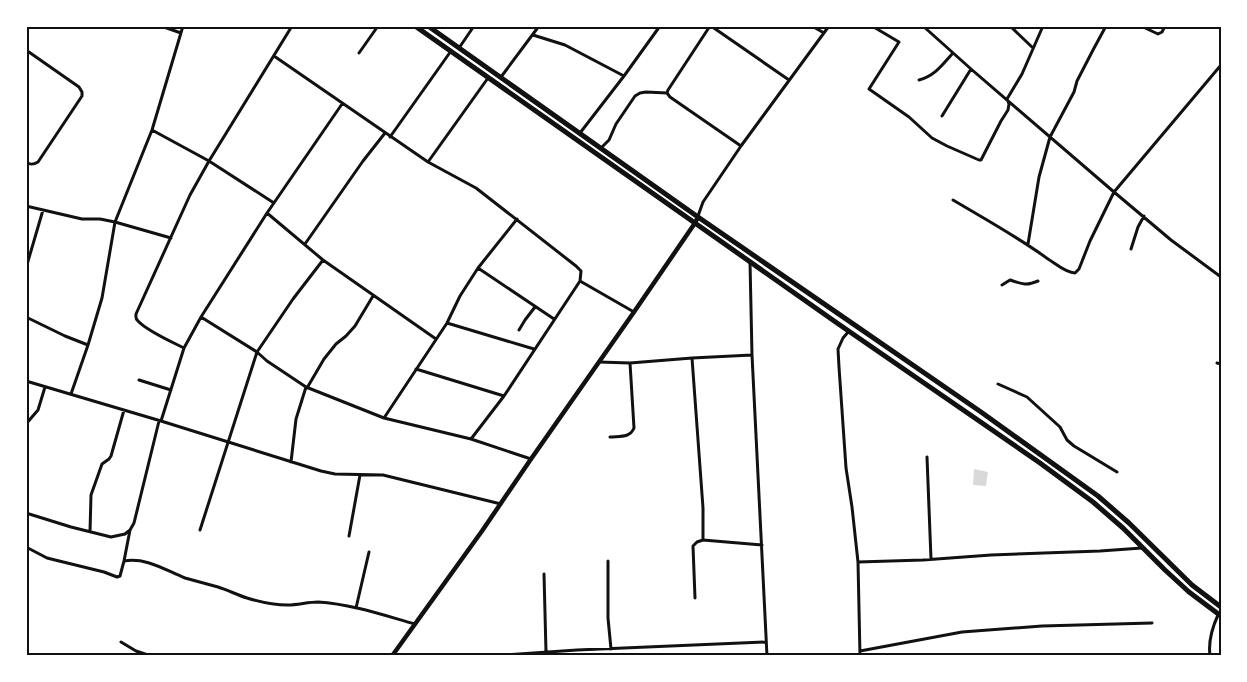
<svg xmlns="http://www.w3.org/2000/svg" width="1247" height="682" viewBox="0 0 1247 682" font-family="'Times New Roman',serif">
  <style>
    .water { fill: #d9d9d9 }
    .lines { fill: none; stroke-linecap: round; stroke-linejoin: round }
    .minor { stroke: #111; stroke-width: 3 }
    .tertiary { stroke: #111; stroke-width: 4.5 }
    .primary { stroke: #111; stroke-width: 5 }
    .neatline { fill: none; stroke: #111; stroke-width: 2 }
  </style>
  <rect width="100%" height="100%" fill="#fff"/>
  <path class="water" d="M974,469L988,472L986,486L973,485Z"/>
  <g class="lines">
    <path class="minor" d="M161,26L181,33
      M711,26L789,80
      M812,26L824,33
      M872,26L899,42L869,89L909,117L932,138L947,146L979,160H981L1001,121L1008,110L1009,104L1007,99L1022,74L1043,26
      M923,26L971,69L1114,192L1171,240L1221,277
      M1010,26L1033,48
      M1141,26L1158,34L1162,32L1165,26
      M533,35L565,45L624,76
      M459,48L474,26
      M26,50L79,87L82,92V96L38,162C33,165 30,165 26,162
      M359,53L378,26
      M274,56L428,162L476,188L576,266L581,271L580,281L634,312
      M501,77L539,26
      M919,80C935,76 943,64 953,53
      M667,93L668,90L710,26
      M942,116L971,69
      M152,130L209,161L274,203
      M580,133L624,76L660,26
      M390,137L451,51
      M601,148L609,140L616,124L635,96L640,93L646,92L667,93L670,97L741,146
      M428,162L488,78
      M953,200C985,219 1018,237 1048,259C1056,264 1066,273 1075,273L1079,269L1090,241L1114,192L1221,65
      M26,206L82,219H100L115,222L152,130L183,26
      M267,213L323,260L436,339
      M698,216L703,202L741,146L829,26
      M305,244L363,161L385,133
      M1028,244L1039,177L1050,137L1074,92L1077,81L1093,50L1106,26
      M1131,249L1138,227L1144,216
      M750,262L752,355L767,656
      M26,268L43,210
      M478,268L554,319
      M1002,285L1010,280C1022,284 1026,286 1038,281
      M26,317L65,336L88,345
      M201,317L257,352L267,361L306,387L384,418L471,439L531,459
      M447,323L534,349
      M519,330L525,320L535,307
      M849,331L843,338L838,349L839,367L846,468L852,507L858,562L860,656
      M184,348C172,342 147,331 138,321C135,318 136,318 136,314L190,195L209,161L292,26
      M692,358L703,508V540L697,542L693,546L695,598
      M599,362L630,363L692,358L752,355
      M1217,363L1221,364
      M416,369L504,396
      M139,380L171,390
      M26,381L161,421L321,471L335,474L383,475L501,504
      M998,384L1027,397L1060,427L1067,440L1074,446L1117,472
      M307,388L324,359L336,344L346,336L355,326L373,296
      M71,394L88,345L102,298L115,222L171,238
      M384,418L447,323L460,296L478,268L517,219
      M161,421L184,348L201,317L267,213L342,104
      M26,424L38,410L45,387
      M610,437C620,436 630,438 634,428L630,363
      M471,439L504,396L580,281
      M927,457L931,559
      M291,462L296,419L306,387
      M26,513L71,527L111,537L125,534L130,530L134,523L159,421
      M200,530L257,352L293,299L323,260
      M90,532L91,495L102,464L109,459L111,456L124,410
      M349,536L360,475
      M703,540L762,545
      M26,547L47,558L104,572L117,577L120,576L124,561C146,557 165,570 185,578C196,581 207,584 218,587C228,590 237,595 247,598C260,602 275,605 288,605C298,605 308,602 318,602C351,604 383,615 415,624
      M124,561L130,530
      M608,561V618L611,649
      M858,562L923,560L991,555L1100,551L1142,548
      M544,574L546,652
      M356,608L369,552
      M121,642L136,651L151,656
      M860,651L962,632L1042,626L1152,623
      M488,656L577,650L766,642
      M1210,656C1208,641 1212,628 1218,615"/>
    <path class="tertiary" d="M392,656L482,531L531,459L634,312L695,223L698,217"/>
    <path class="primary" d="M415,26L837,323L1040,463L1093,502L1123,528L1165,570L1189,592L1221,616
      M428,26L698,217L981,412L1098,496L1129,523L1192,585L1221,607"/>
  </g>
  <rect width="1247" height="682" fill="none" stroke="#ffffff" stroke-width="55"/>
  <rect x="28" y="28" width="1192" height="626" class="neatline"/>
</svg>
